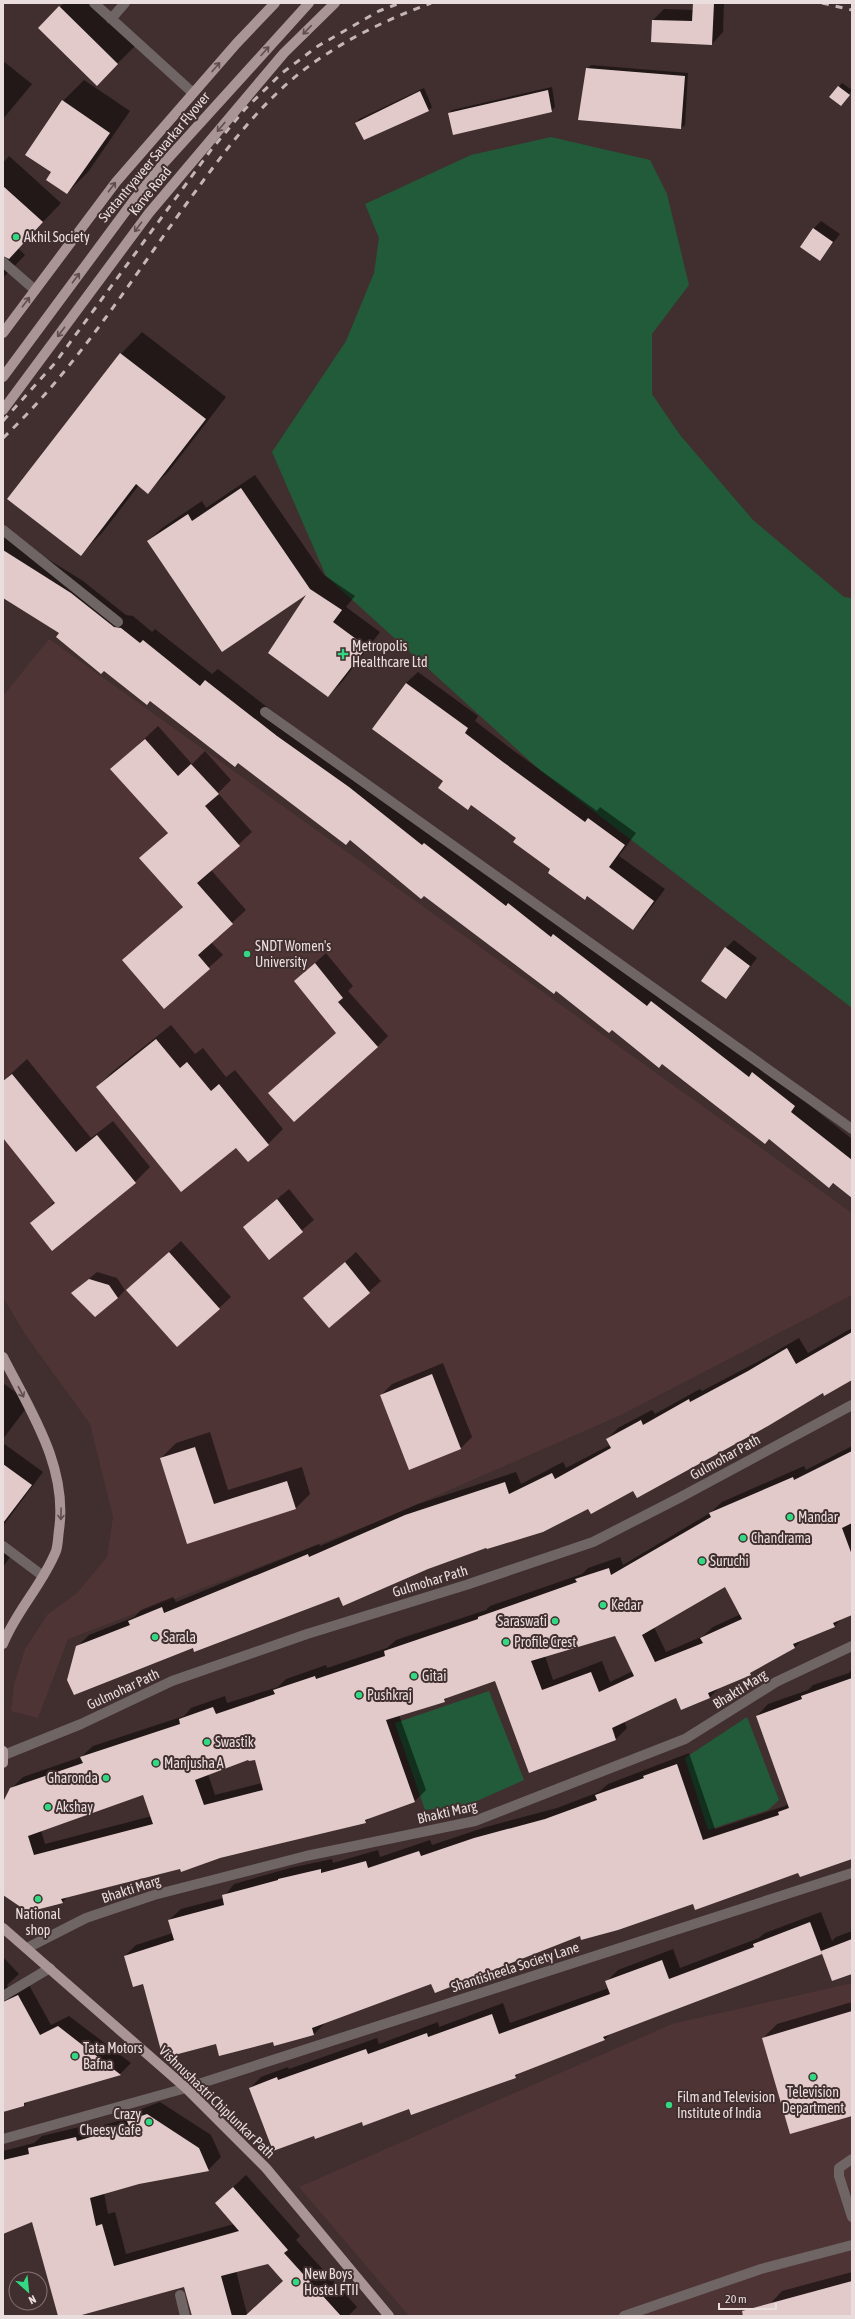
<svg xmlns="http://www.w3.org/2000/svg" width="855" height="2319" viewBox="0 0 855 2319" font-family="'Asap Condensed',sans-serif">
  <style>
    .built { fill: #4f3435 }
    .green { fill: #225b39 }
    .shadow { fill: #0007; fill-rule: evenodd }
    .building { fill: #e3caca; fill-rule: evenodd }
    .lines { fill: none; stroke-linecap: round; stroke-linejoin: round }
    .street { stroke: #6f6565; stroke-width: 10 }
    .primary { stroke: #a99595; stroke-width: 10 }
    .rail { stroke: #c4b6b6; stroke-width: 3; stroke-dasharray: 7 7; stroke-linecap: butt }
    .oneway { stroke: #604d4d }
    .poi-dot { fill: #33d882; stroke: #412e2e; stroke-width: 1.5 }
    .labels { text-anchor: middle; dominant-baseline: central; stroke-width: 4; stroke-linejoin: round; paint-order: stroke }
    .street-label { font-size: 14px; fill: #eadddd; stroke: #412e2e }
    .poi-label { font-size: 14px; fill: #eadddd; stroke: #412e2e; text-anchor: start }
  </style>
  <rect width="100%" height="100%" fill="#412e2e"/>
  <path class="built" d="M49,639L852,1213V1295L621,1415L372,1524L68,1639L38,1718L11,1711L14,1685L25,1649L47,1615L77,1593L107,1557L113,1517L90,1424L25,1334L3,1297V696Z
    M852,1983V2316H409L299,2187L672,2024Z"/>
  <path class="green" d="M551,137L650,160L667,194L689,285L652,334V394L680,435L753,520L844,597L852,598V1008L542,772L326,576L272,452L346,341L374,273L379,238L365,204L471,155Z
    M489,1691L524,1780L468,1805L425,1810L395,1723Z
    M747,1717L779,1800L768,1810L708,1830L685,1758Z"/>
  <path class="shadow" d="M64,3H99L139,42L97,84L39,28Z
    M694,3H724L723,32L712,44L653,20L664,9L693,10Z
    M3,61L32,84L3,119Z
    M591,65L688,73L685,125L681,128L579,119L587,69Z
    M84,80L130,111L88,172L67,193L52,172L63,101Z
    M842,83L852,90L844,101L831,97Z
    M552,87L555,107L551,111L449,113L452,110Z
    M424,88L432,107L429,110L365,139L356,123L359,119Z
    M9,156L61,203L18,248L25,255L3,278V163Z
    M821,221L840,234L820,260L813,229Z
    M142,332L226,397L169,471L148,492L139,485L102,533L81,554L121,354Z
    M255,475L324,575L355,596L346,607L380,632L342,682L328,696L309,592L148,541L162,528L202,501L206,508Z
    M3,531L83,581L126,615L133,616L152,632L155,629L212,674L218,669L289,724L802,1099L852,1139V1197L557,990L351,839L150,699L61,633L3,597Z
    M418,672L478,716L475,721L514,751L597,811L600,807L636,833L619,856L665,889L644,917L633,929L588,896L585,899L517,838L444,781L406,683Z
    M158,726L192,764L205,751L231,780L218,793L252,832L211,870L246,910L211,942L223,955L164,1007L123,960L184,906L141,858L168,832L112,769Z
    M734,940L757,958L726,998V948Z
    M326,953L353,986L348,991L388,1036L377,1047L280,1083L337,1032L295,981Z
    M171,1025L195,1054L203,1048L226,1077L235,1070L283,1129L268,1144L236,1146L97,1087L112,1072Z
    M27,1059L91,1138L113,1121L150,1167L135,1182L52,1249L32,1224L55,1201L3,1137V1081Z
    M289,1189L314,1220L269,1258L244,1227Z
    M181,1241L231,1297L178,1346L139,1279Z
    M356,1252L381,1281L329,1327L305,1298Z
    M97,1272L117,1278L125,1290L118,1298L72,1293Z
    M852,1328V1379L634,1489L487,1546L193,1647H77L89,1635L134,1617L141,1610L173,1597L176,1602L319,1544L320,1546L418,1504L516,1472L521,1484L563,1462L566,1468L610,1445L607,1439L618,1428L652,1410L655,1414L700,1389L702,1391L761,1360L799,1338L808,1353Z
    M443,1363L472,1437L461,1448L381,1395L392,1384Z
    M3,1383L30,1403L3,1439Z
    M210,1432L228,1490L302,1467L310,1494L295,1509L188,1543L161,1458L176,1443Z
    M3,1443L43,1472L3,1526Z
    M852,1446V1614L843,1618L834,1626L803,1639L795,1647L756,1668L750,1674L719,1688L710,1697L682,1709L677,1697L624,1721L627,1728L616,1739L496,1680L449,1696L444,1701L399,1715L426,1790L415,1801L371,1817L365,1822L219,1857L68,1896L62,1903L3,1894V1804L11,1789L23,1777L81,1757L93,1746L184,1716L191,1708L225,1696L227,1703L278,1687L286,1679L326,1665L327,1668L387,1648L396,1640L486,1610L490,1606L582,1574L588,1568L620,1557L623,1565L710,1513L722,1502L804,1466L806,1470ZM725,1586L741,1614L713,1627L703,1636L666,1652L654,1627ZM615,1635L633,1671L610,1682L602,1661L553,1680L545,1656ZM611,1723L615,1735H613ZM249,1758H256L262,1783L215,1795L208,1774ZM144,1794L152,1816L45,1844L41,1830Z
    M3,1545L13,1553L3,1567Z
    M852,1669V1861L851,1859L799,1872L581,1935L432,1983L325,2023L314,2034L274,2041L217,2043L144,1983L125,1956L136,1945L173,1933L169,1920L181,1909L223,1898L234,1884L290,1868L332,1859L333,1863L378,1850L380,1857L430,1840L432,1845L486,1827L557,1808L599,1792L608,1784L689,1753L715,1829L785,1806L788,1803L757,1716L768,1704L808,1690L813,1685L849,1673Z
    M821,1912L832,1941L836,1937L852,1931V1973L822,1952L611,2033L604,2040L520,2072L515,2077L314,2134L250,2088L261,2077L288,2067L289,2069L377,2038L379,2044L438,2022L439,2027L503,2003L510,2023L609,1988L607,1981L618,1970L673,1949L680,1968L759,1938L765,1933Z
    M3,1957L19,1974L7,1985L10,1991L29,1985L51,2025L69,2016L131,2063L120,2074L28,2101L24,2105L3,2111Z
    M852,2002V2115L763,2038L777,2024Z
    M160,2102L211,2135L221,2157L208,2170L138,2183L104,2193L108,2214L115,2212L126,2254L234,2224L216,2203L246,2175L300,2236L296,2240L357,2307L348,2316H193L185,2285L74,2316H59L33,2221L3,2233V2151L34,2143L42,2136L88,2125L89,2129L133,2117L141,2109ZM268,2262L284,2281L247,2314L236,2271Z
    M852,2272V2316H772L769,2305L782,2291Z"/>
  <path class="building" d="M693,3H714L712,45L651,42L652,20L692,21Z
    M59,6L118,64L97,86L38,28Z
    M586,68L685,76L681,129L578,120Z
    M838,86L850,95L841,106L829,97Z
    M548,90L552,112L453,135L448,113Z
    M420,91L429,111L364,140L355,123Z
    M62,100L110,133L67,194L46,180L51,172L25,155Z
    M3,186L43,222L9,259L3,256Z
    M813,228L833,242L820,261L800,247Z
    M120,353L206,419L148,494L136,484L81,556L7,499Z
    M241,488L310,589L342,610L333,622L367,647L328,697L268,653L306,595L222,652L147,541L188,514L192,521Z
    M3,550L71,593L114,627L121,628L140,643L143,640L200,686L205,680L277,736L349,787L422,845L424,843L506,906L508,903L551,937L553,934L647,1006L651,1001L749,1077L752,1072L795,1106L791,1112L852,1160V1198L833,1183L829,1188L769,1139L765,1144L662,1064L659,1068L612,1030L609,1033L556,991L554,994L424,896L421,899L350,840L346,845L238,763L235,767L150,701L147,705L104,671L101,674L56,637L59,633L3,598Z
    M406,683L468,728L465,733L503,762L585,822L588,818L625,845L609,867L654,901L633,930L587,896L585,900L548,873L550,869L513,842L516,838L471,805L468,810L438,788L443,781L372,729Z
    M145,739L178,776L191,764L219,794L205,806L240,846L197,883L233,924L198,955L210,969L164,1009L122,960L183,907L139,858L168,833L110,769Z
    M725,947L750,966L726,999L701,981Z
    M315,963L343,998L338,1002L378,1047L294,1122L268,1093L336,1033L294,981Z
    M156,1039L180,1068L187,1062L211,1091L219,1084L269,1145L248,1162L236,1148L181,1192L96,1087Z
    M12,1074L76,1152L97,1135L136,1183L52,1251L30,1223L55,1203L3,1138V1081Z
    M277,1199L303,1232L269,1260L243,1227Z
    M169,1252L220,1309L177,1347L126,1290Z
    M345,1262L370,1293L329,1328L303,1298Z
    M89,1279L109,1285L118,1298L95,1317L71,1293Z
    M852,1332V1380L824,1396L823,1393L768,1426L637,1498L633,1491L591,1514L588,1509L543,1532L487,1549L486,1548L428,1569L343,1606L339,1597L194,1652L193,1648L74,1695L67,1680L76,1646L130,1625L128,1621L162,1607L164,1613L308,1554L309,1557L405,1515L505,1482L509,1494L552,1473L555,1479L611,1448L606,1439L641,1420L643,1425L689,1399L690,1402L748,1371L787,1348L796,1364Z
    M432,1374L461,1449L409,1470L380,1395Z
    M195,1447L214,1504L287,1481L296,1509L187,1544L160,1458Z
    M852,1451V1523L842,1528L852,1555V1615L833,1623L835,1627L793,1644L795,1648L750,1673L751,1675L708,1693L710,1698L681,1710L676,1698L612,1728L616,1740L529,1773L495,1681L444,1699L445,1702L386,1720L415,1802L365,1820L366,1823L220,1858L181,1872L180,1869L61,1899L63,1903L28,1912L3,1895V1802L10,1788L83,1763L80,1757L180,1724L179,1719L213,1707L216,1714L275,1694L273,1690L315,1676L316,1679L385,1656L384,1651L478,1619V1617L577,1582L575,1579L609,1568L611,1575L711,1517L709,1513L793,1477L794,1480ZM725,1587L742,1619L700,1638L703,1643L655,1662L642,1635ZM615,1636L634,1676L599,1692L591,1672L542,1690L531,1661ZM248,1760L249,1761L255,1760L263,1790L204,1805L195,1780ZM143,1795L153,1824L34,1855L28,1836Z
    M3,1464L32,1485L3,1523Z
    M852,1678V1859L800,1877L798,1873L695,1910L693,1904L618,1930L581,1940L580,1936L435,1993L431,1984L312,2028L314,2035L274,2046L273,2042L219,2056L216,2044L163,2058L143,1984L133,1987L124,1956L174,1940L168,1920L224,1905L222,1895L278,1880V1879L321,1869V1873L366,1861L368,1868L419,1851L421,1856L474,1838L545,1819L597,1800L595,1795L644,1778L643,1776L677,1764L703,1840L779,1815L778,1812L789,1808L756,1716L802,1699L801,1696Z
    M810,1922L822,1954L603,2037L605,2040L515,2075L516,2078L411,2115L409,2109L363,2126L362,2122L315,2139L314,2136L273,2151L249,2088L277,2077L278,2080L366,2049L368,2054L427,2033L428,2037L492,2014L499,2034L610,1994L605,1981L662,1960L669,1979L754,1947L753,1944Z
    M852,1939V1974L832,1981L821,1951Z
    M18,1995L40,2035L58,2026L121,2075L24,2103V2106L3,2112V2002Z
    M852,2011V2116L790,2134L762,2038Z
    M147,2114L199,2148L209,2171L139,2184L90,2198L96,2226L102,2224L114,2266L239,2231L215,2203L233,2187L288,2250L284,2253L341,2316H245L283,2281L268,2264L221,2276L232,2316H192L184,2287L78,2316H58L32,2222L3,2234V2160L29,2154L28,2148L76,2137L77,2141L129,2126L127,2121Z
    M852,2281V2316H743L742,2311Z"/>
  <g class="lines">
    <path class="street" d="M94,3L193,93
      M111,19L125,3
      M3,262L35,290
      M3,530L118,622
      M265,712L852,1129
      M3,1546L43,1576
      M4,1755L81,1724L172,1681L307,1634L466,1585L593,1542L679,1498L852,1405
      M27,1948L86,1918L154,1895L306,1856L475,1821L685,1739L776,1682L852,1646
      M3,1996L50,1968
      M3,2139L186,2088L852,1873
      M852,2159L839,2168V2176L852,2217
      M180,2295L185,2316
      M624,2316L761,2269L852,2245"/>
    <path class="primary" d="M3,333L116,182L236,44L275,3
      M3,377L134,200L164,163L309,3
      M3,410L149,213L284,53L335,3
      M3,1357C31,1412 68,1467 59,1530C58,1537 58,1545 56,1551C43,1584 16,1611 3,1644
      M3,1751V1763
      M3,1928L186,2088L266,2168L389,2316"/>
    <path class="rail" d="M822,3L852,10
      M3,421L55,363L211,150L245,109L282,73L318,46L379,11L400,3
      M3,438C75,370 129,283 187,203C227,148 267,92 325,55C358,33 394,17 431,3"/>
  </g>
  <defs><path id="oneway-shaft" d="M-6 0H5M1.5-3L5.5 0L1.5 3" fill="none" stroke-width="1.6" stroke-linecap="round" stroke-linejoin="round"/></defs>
  <g class="oneway">
    <use href="#oneway-shaft" transform="translate(307 30) rotate(134)"/>
    <use href="#oneway-shaft" transform="translate(265 51) rotate(-48)"/>
    <use href="#oneway-shaft" transform="translate(216 67) rotate(-49)"/>
    <use href="#oneway-shaft" transform="translate(221 127) rotate(130)"/>
    <use href="#oneway-shaft" transform="translate(112 187) rotate(-53)"/>
    <use href="#oneway-shaft" transform="translate(138 227) rotate(127)"/>
    <use href="#oneway-shaft" transform="translate(76 278) rotate(-53)"/>
    <use href="#oneway-shaft" transform="translate(26 302) rotate(-53)"/>
    <use href="#oneway-shaft" transform="translate(61 332) rotate(127)"/>
    <use href="#oneway-shaft" transform="translate(21 1392) rotate(63)"/>
    <use href="#oneway-shaft" transform="translate(61 1514) rotate(91)"/>
  </g>
  <g class="poi-dot">
    <circle cx="16" cy="237" r="4"/>
    <path d="M341 648h4v4h4v4h-4v4h-4v-4h-4v-4h4z"/>
    <circle cx="247" cy="954" r="4"/>
    <circle cx="790" cy="1517" r="4"/>
    <circle cx="743" cy="1538" r="4"/>
    <circle cx="702" cy="1561" r="4"/>
    <circle cx="603" cy="1605" r="4"/>
    <circle cx="555" cy="1621" r="4"/>
    <circle cx="155" cy="1637" r="4"/>
    <circle cx="506" cy="1642" r="4"/>
    <circle cx="414" cy="1676" r="4"/>
    <circle cx="359" cy="1695" r="4"/>
    <circle cx="207" cy="1742" r="4"/>
    <circle cx="156" cy="1763" r="4"/>
    <circle cx="106" cy="1778" r="4"/>
    <circle cx="48" cy="1807" r="4"/>
    <circle cx="38" cy="1899" r="4"/>
    <circle cx="75" cy="2056" r="4"/>
    <circle cx="813" cy="2077" r="4"/>
    <circle cx="669" cy="2105" r="4"/>
    <circle cx="149" cy="2122" r="4"/>
    <circle cx="296" cy="2282" r="4"/>
  </g>
  <g class="labels">
    <g class="street-label">
      <text transform="translate(154 157) rotate(-50)">Svatantryaveer Savarkar Flyover</text>
      <text transform="translate(150 191) rotate(-51)">Karve Road</text>
      <text transform="translate(725 1457) rotate(-29)">Gulmohar Path</text>
      <text transform="translate(430 1581) rotate(-17)">Gulmohar Path</text>
      <text transform="translate(123 1689) rotate(-25)">Gulmohar Path</text>
      <text transform="translate(740 1689) rotate(-32)">Bhakti Marg</text>
      <text transform="translate(447 1812) rotate(-13)">Bhakti Marg</text>
      <text transform="translate(131 1889) rotate(-18)">Bhakti Marg</text>
      <text transform="translate(515 1967) rotate(-18)">Shantisheela Society Lane</text>
      <text transform="translate(217 2102) rotate(44)">Vishnushastri Chiplunkar Path</text>
    </g>
    <g class="poi-label">
      <text x="24" y="237">Akhil Society</text>
      <text x="352" y="646">Metropolis<tspan x="352" dy="16">Healthcare Ltd</tspan></text>
      <text x="255" y="946">SNDT Women's<tspan x="255" dy="16">University</tspan></text>
      <text x="798" y="1517">Mandar</text>
      <text x="751" y="1538">Chandrama</text>
      <text x="710" y="1561">Suruchi</text>
      <text x="611" y="1605">Kedar</text>
      <text x="547" y="1621" text-anchor="end">Saraswati</text>
      <text x="163" y="1637">Sarala</text>
      <text x="514" y="1642">Profile Crest</text>
      <text x="422" y="1676">Gitai</text>
      <text x="367" y="1695">Pushkraj</text>
      <text x="215" y="1742">Swastik</text>
      <text x="164" y="1763">Manjusha A</text>
      <text x="98" y="1778" text-anchor="end">Gharonda</text>
      <text x="56" y="1807">Akshay</text>
      <text x="38" y="1914" text-anchor="middle">National<tspan x="38" dy="16">shop</tspan></text>
      <text x="83" y="2048">Tata Motors<tspan x="83" dy="16">Bafna</tspan></text>
      <text x="813" y="2092" text-anchor="middle">Television<tspan x="813" dy="16">Department</tspan></text>
      <text x="677" y="2097">Film and Television<tspan x="677" dy="16">Institute of India</tspan></text>
      <text x="141" y="2114" text-anchor="end">Crazy<tspan x="141" dy="16">Cheesy Cafe</tspan></text>
      <text x="304" y="2274">New Boys<tspan x="304" dy="16">Hostel FTII</tspan></text>
    </g>
  </g>
  <rect width="855" height="2319" fill="none" stroke="#eadddd" stroke-width="8"/>
  <g transform="translate(28 2291) rotate(153)"><circle r="19" fill="#412e2e" stroke="#857474"/>
  <path d="M0-3L7 15L0 10L-7 15Z" fill="#33d882"/>
  <text y="-6" font-size="11" font-weight="bold" text-anchor="middle" fill="#eadddd">N</text>
  </g>
  <path d="M719 2303v6h57v-6" fill="none" stroke="#eadddd" stroke-width="2"/>
  <text x="725" y="2303" font-size="12" fill="#eadddd" stroke="#412e2e" stroke-width="3" paint-order="stroke">20 m</text>
</svg>
